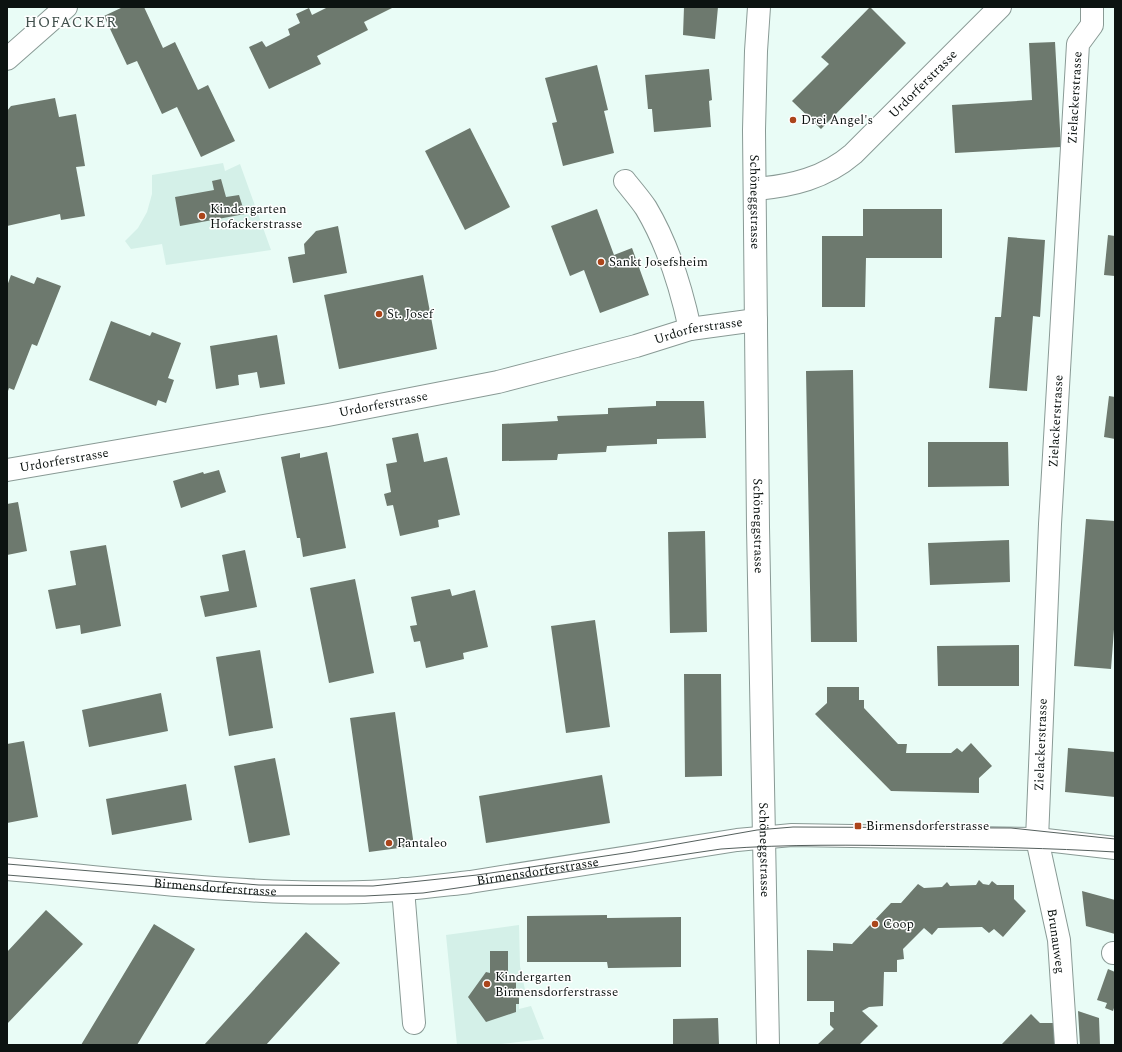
<svg xmlns="http://www.w3.org/2000/svg" width="1122" height="1052" viewBox="0 0 1122 1052" font-family="Spectral,serif">
  <style>
    .built { fill: #d4f0e8 }
    .building { fill: #6d796e }
    .lines { fill: none; stroke-linecap: round; stroke-linejoin: round }
    .minor-casing { stroke: #899a95; stroke-width: 24 }
    .minor { stroke: #fff; stroke-width: 22 }
    .tram { stroke: #55605d; stroke-width: 1 }
    .poi-dot { fill: #ab451b; stroke: #fff; stroke-width: 1.5 }
    .labels { text-anchor: middle; dominant-baseline: central; stroke-width: 3; stroke-linejoin: round; paint-order: stroke }
    .street-label { font-size: 13px; fill: #0c1311; stroke: #fff }
    .poi-label { font-size: 13px; fill: #0c1311; stroke: #fff; text-anchor: start }
    .quarter-label { font-size: 15px; letter-spacing: 1px; fill: #42514d; stroke: #fff }
  </style>
  <rect width="100%" height="100%" fill="#e9fcf6"/>
  <path class="built" d="M223,163L225,171L240,164L271,250L166,265L162,244L131,249L125,241L138,228L147,212L152,194V175Z
    M519,925L520,966L525,990H519V1009L531,1006L544,1039L492,1045H457L446,935Z"/>
  <path class="building" d="M123,7H144L163,48L175,42L198,90L208,85L235,141L201,157L177,107L162,114L137,61L127,65L104,16Z
    M328,7H394L364,22L368,30L317,56L321,64L269,89L249,47L262,41L266,47L290,35L288,29L300,23L296,14L309,8L312,15Z
    M684,7H718L715,39L683,35Z
    M870,7L906,43L821,129L792,101L829,64L821,57Z
    M1055,42L1061,147L955,153L952,105L1032,100L1029,43Z
    M597,65L608,110L604,111L614,153L563,166L552,123L557,122L545,78Z
    M709,69L712,100L709,101L711,127L654,132L652,109H648L645,75Z
    M55,98L59,117L76,114L85,166L76,167L85,216L61,220L60,214L7,226V111L11,106Z
    M470,128L510,207L465,230L425,151Z
    M221,179L226,197L239,195L245,214L180,226L175,197L214,190L212,181Z
    M597,209L614,255L632,248L649,295L600,313L584,270L570,276L551,226Z
    M863,209H942V258H866L865,307H822V236H863Z
    M338,226L347,273L293,283L288,257L305,254L304,244L316,231Z
    M1108,235L1115,236V276L1104,275Z
    M1008,237L1045,240L1040,317L1033,316L1027,391L989,388L995,317H1001Z
    M11,275L34,284L37,277L61,286L37,346L32,344L14,390L9,388L7,394V286Z
    M423,275L437,349L339,369L324,295Z
    M111,321L150,336L152,332L181,343L168,378L174,380L166,403L158,400L156,406L89,380Z
    M277,335L285,384L260,388L257,372L238,375L239,385L216,389L210,346Z
    M853,370L857,642H811L806,371Z
    M1109,396L1115,397V439L1104,437Z
    M656,401H704L706,438L657,439V444L607,446L606,452L558,454L557,460L502,461V424L558,421L557,416L608,414V408L656,406Z
    M418,433L424,462L447,457L460,515L438,520L439,527L400,536L393,505L387,506L384,494L391,492L386,464L397,462L392,438Z
    M928,442H1008L1009,486L928,487Z
    M327,452L346,548L303,557L300,538H297L281,457L300,453V458Z
    M219,470L226,492L181,508L173,481L203,472L204,474Z
    M18,502L27,551L7,555V504Z
    M1086,519L1115,521V616L1111,669L1074,666Z
    M705,531L707,632L670,633L668,532Z
    M1009,540L1010,582L930,585L928,543Z
    M106,545L121,626L81,634L80,625L56,629L48,590L76,585L70,551Z
    M245,550L257,607L205,617L200,596L229,591L222,555Z
    M355,579L374,673L329,683L310,588Z
    M450,589L452,596L475,590L488,647L463,653L464,659L426,668L420,641L414,642L410,626L417,625L411,597Z
    M595,620L610,727L566,733L551,626Z
    M1019,645V686H938L937,646Z
    M260,650L273,728L229,736L216,657Z
    M684,674H721L722,776L685,777Z
    M827,687H859V700H864V708L898,744H907L906,753H951L957,748L962,752L971,743L992,766L979,778V793L891,791L815,714L827,703Z
    M161,693L168,731L89,747L82,710Z
    M395,712L414,846L369,852L350,718Z
    M24,741L38,817L7,823V744Z
    M1068,748L1115,752V797L1065,792Z
    M275,758L290,835L249,843L234,766Z
    M602,775L610,823L486,843L479,796Z
    M186,784L192,820L112,835L106,799Z
    M979,880L983,884L989,885L992,881L997,885H1014V899L1026,911L1003,937L994,929L989,933L982,927L938,928L932,935L924,928L903,949L904,959L897,960V972H884L883,1006L869,1007L862,1011L878,1026L859,1045H817L834,1029L830,1025V1012H834V1001H807V950L833,951V943L852,944L891,903H901L918,884L924,888L942,887L947,882L950,886L976,885Z
    M1082,891L1115,900V934L1086,926Z
    M46,910L83,944L7,1024V952Z
    M607,915V918L681,917V967L608,968L607,962H527V916Z
    M154,924L195,949L137,1045H81Z
    M306,932L340,963L266,1045H204Z
    M490,951H508V973H506V978L516,981V990H519V1004H516V1012L486,1022L468,997L486,972L490,973Z
    M1108,969L1115,972V1005L1113,1011L1105,1008L1107,1003L1097,1000Z
    M1078,1011L1099,1018L1100,1045H1080Z
    M1031,1014L1040,1023H1057V1045H1001Z
    M718,1018L719,1045H673V1019Z"/>
  <g class="lines">
    <g class="minor-casing">
      <g id="minor">
        <path id="s1" d="M759,7L756,51L754,130L758,527L768,1045"/>
        <path d="M7,59L66,7"/>
        <path d="M625,181C632,190 640,199 646,208C668,245 681,287 690,329"/>
        <path id="s2" d="M755,189C792,186 825,178 853,154L1000,7"/>
        <path id="s3" d="M7,470L328,415L498,382L636,346L690,329L756,320"/>
        <path id="s4" d="M7,869C125,879 245,896 364,892C400,891 435,886 470,882L737,840L792,835L1037,839L1115,848"/>
        <path d="M403,889L414,1023"/>
        <path d="M1113,953H1115"/>
        <path id="s5" d="M1066,1045L1059,940L1037,839L1050,524L1078,44L1092,25V7"/>
      </g>
    </g>
    <use href="#minor" class="minor"/>
    <path class="tram" d="M7,864L259,885L373,886L477,875L632,852L757,830L793,827L1011,828L1115,839
      M7,875L271,896H365L423,893L471,886L721,849C788,844 854,845 921,846C986,847 1050,848 1115,852"/>
  </g>
  <g class="poi-dot">
    <circle cx="793" cy="120" r="4"/>
    <circle cx="202" cy="216" r="4"/>
    <circle cx="601" cy="262" r="4"/>
    <circle cx="379" cy="314" r="4"/>
    <rect x="854" y="822" width="8" height="8" rx="2"/>
    <circle cx="389" cy="843" r="4"/>
    <circle cx="875" cy="924" r="4"/>
    <circle cx="487" cy="984" r="4"/>
  </g>
  <g class="labels">
    <g class="street-label">
      <text stroke="none"><textPath href="#s2" startOffset="205">Urdorferstrasse</textPath></text>
      <text stroke="none"><textPath href="#s5" startOffset="951">Zielackerstrasse</textPath></text>
      <text stroke="none"><textPath href="#s1" startOffset="195">Schöneggstrasse</textPath></text>
      <text stroke="none"><textPath href="#s3" startOffset="706">Urdorferstrasse</textPath></text>
      <text stroke="none"><textPath href="#s3" startOffset="382">Urdorferstrasse</textPath></text>
      <text stroke="none"><textPath href="#s5" startOffset="627">Zielackerstrasse</textPath></text>
      <text stroke="none"><textPath href="#s3" startOffset="58">Urdorferstrasse</textPath></text>
      <text stroke="none"><textPath href="#s1" startOffset="519">Schöneggstrasse</textPath></text>
      <text stroke="none"><textPath href="#s5" startOffset="303">Zielackerstrasse</textPath></text>
      <text stroke="none"><textPath href="#s1" startOffset="843">Schöneggstrasse</textPath></text>
      <text stroke="none"><textPath href="#s4" startOffset="533">Birmensdorferstrasse</textPath></text>
      <text stroke="none"><textPath href="#s4" startOffset="209">Birmensdorferstrasse</textPath></text>
      <text transform="translate(1056 941) rotate(82)">Brunauweg</text>
    </g>
    <g class="poi-label">
      <text x="801" y="120">Drei Angel's</text>
      <text x="210" y="209">Kindergarten<tspan x="210" dy="15">Hofackerstrasse</tspan></text>
      <text x="609" y="262">Sankt Josefsheim</text>
      <text x="387" y="314">St. Josef</text>
      <text x="866" y="826">Birmensdorferstrasse</text>
      <text x="397" y="843">Pantaleo</text>
      <text x="883" y="924">Coop</text>
      <text x="495" y="977">Kindergarten<tspan x="495" dy="15">Birmensdorferstrasse</tspan></text>
    </g>
    <g class="quarter-label">
      <text x="71" y="22">HOFACKER</text>
    </g>
  </g>
  <rect width="1122" height="1052" fill="none" stroke="#0c1311" stroke-width="16"/>
</svg>
